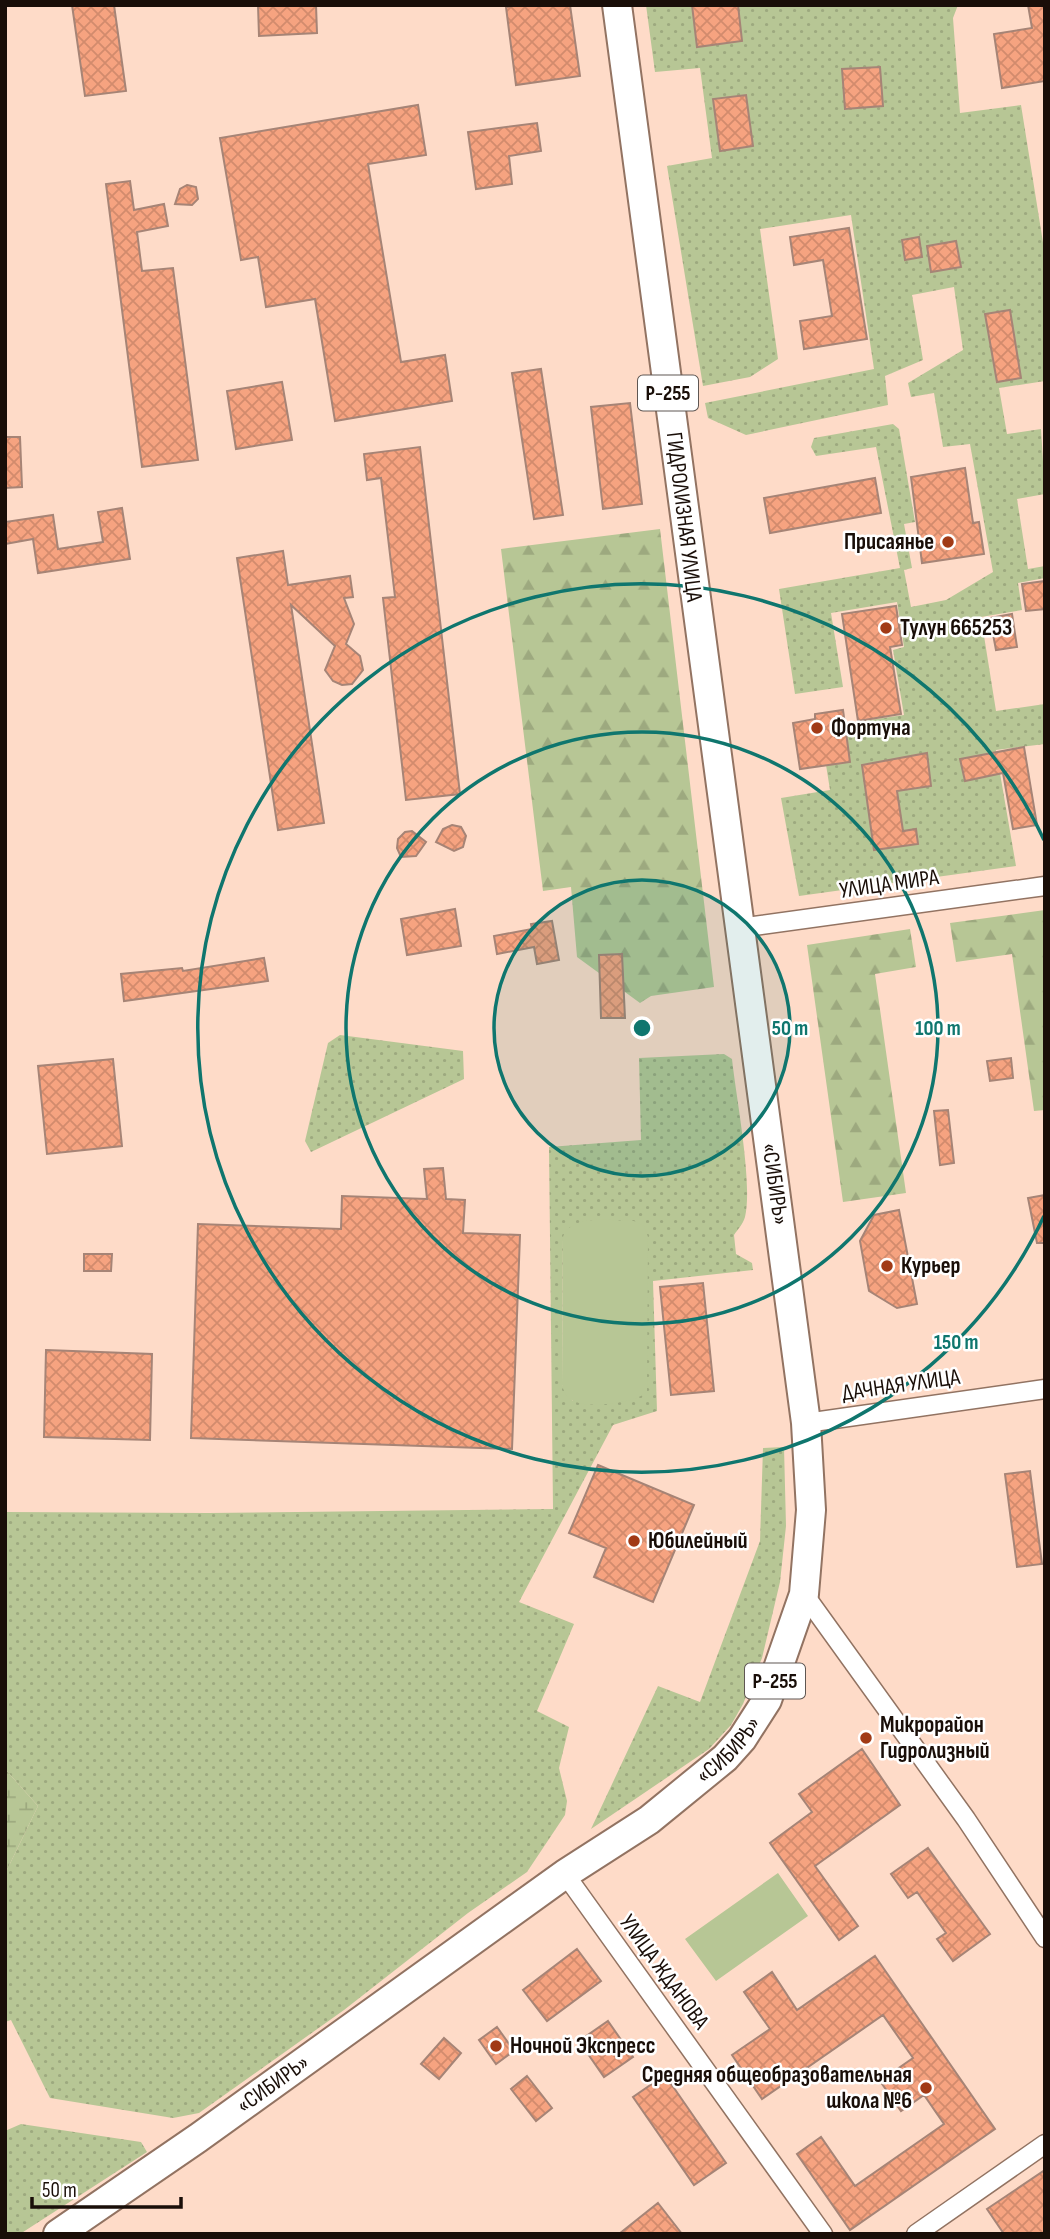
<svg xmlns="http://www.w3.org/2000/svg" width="1050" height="2239" viewBox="0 0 1050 2239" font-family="'Sofia Sans Condensed',sans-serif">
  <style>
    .grass { fill: url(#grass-dots); fill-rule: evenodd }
    .forest { fill: url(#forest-firs) }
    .wetland { fill: url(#wetland-marsh) }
    .park { fill: #b7c695 }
    .building { fill: url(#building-cross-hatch); stroke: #a68476; stroke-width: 2 }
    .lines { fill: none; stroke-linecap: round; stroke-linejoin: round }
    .minor-casing { stroke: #927362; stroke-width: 21 }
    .trunk-casing { stroke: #927362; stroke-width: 32 }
    .minor { stroke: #fff; stroke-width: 18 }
    .trunk { stroke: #fff; stroke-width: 28 }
    .ring { fill: none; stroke: #0f766e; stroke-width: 3.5 }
    .poi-dot { fill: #a13a16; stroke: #fff; stroke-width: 2.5 }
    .labels { text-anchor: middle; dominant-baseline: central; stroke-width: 5; stroke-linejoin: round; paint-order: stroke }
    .shield { fill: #fff; stroke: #5e5652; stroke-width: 2 }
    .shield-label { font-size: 21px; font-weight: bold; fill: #190e08 }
    .street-label { font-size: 23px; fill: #190e08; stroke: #fff }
    .poi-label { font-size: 23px; font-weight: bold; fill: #190e08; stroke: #fff; text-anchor: start }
    .centre { fill: #0f766e; stroke: #fff; stroke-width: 3.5 }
    .ring-label { font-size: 21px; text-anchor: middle; font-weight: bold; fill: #0f766e; stroke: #fff; stroke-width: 5; stroke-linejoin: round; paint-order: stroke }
  </style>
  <defs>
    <pattern id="grass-dots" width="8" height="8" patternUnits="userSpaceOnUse" patternTransform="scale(1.75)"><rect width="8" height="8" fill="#b7c695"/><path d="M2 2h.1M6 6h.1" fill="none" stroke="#9da97f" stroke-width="1.8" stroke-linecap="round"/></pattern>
    <pattern id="forest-firs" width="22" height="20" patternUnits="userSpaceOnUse" patternTransform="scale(1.75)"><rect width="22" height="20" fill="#b7c695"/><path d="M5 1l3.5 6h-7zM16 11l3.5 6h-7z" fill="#9da97f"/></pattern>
    <pattern id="wetland-marsh" width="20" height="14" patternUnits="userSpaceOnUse" patternTransform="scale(1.75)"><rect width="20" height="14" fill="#b7c695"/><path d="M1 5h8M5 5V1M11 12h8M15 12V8" fill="none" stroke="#9da97f"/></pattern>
    <pattern id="building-cross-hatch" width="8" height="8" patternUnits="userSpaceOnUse" patternTransform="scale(1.75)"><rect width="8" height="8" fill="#f6a380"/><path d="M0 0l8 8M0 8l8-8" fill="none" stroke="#d28b6d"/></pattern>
  </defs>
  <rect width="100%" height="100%" fill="#fedbc8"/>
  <path class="grass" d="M646,5H692L697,47L742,41L738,5H958L953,18L960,113L1021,105L1045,255V381L999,388L1007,434L1041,429L1045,494L1017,499L1028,569L1045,566V578L1018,583L1022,610L981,617L996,711L1045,704V744L996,750L1016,866L799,896L781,798L830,790L820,727L904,715L893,650L904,647L897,602L831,613L843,687L795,694L779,589L900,568L876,447L816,456L811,447L814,438L893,424L899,429L915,522L904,524L912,568L904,570L911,607L946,600L993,572L970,444L943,447L934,393L911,397L908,383L963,350L954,287L912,295L923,360L885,376L888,405L746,435L708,418L705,403L874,369L851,215L760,229L778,359L750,377L703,386L667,166L712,158L700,68L655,72ZM880,67L883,106L845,109L843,69ZM746,95L753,146L720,151L713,99ZM956,241L961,267L931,272L929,257L936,245ZM1010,310L1021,377L997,382L986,314ZM926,754L931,785L916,788L911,756Z
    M340,1035L463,1051L464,1079L311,1152L305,1141L328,1043Z
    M724,1054L732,1059C736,1097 753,1184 745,1217C743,1224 738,1229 734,1235L736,1254L752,1263L753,1270L653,1281L657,1411L613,1425L519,1602L574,1624L537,1711L569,1727L559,1768L567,1801L565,1815L527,1872L468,1913L344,2010L199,2113L173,2118L50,2098L11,2020L5,2022V1874L38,1806L5,1769V1512L208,1513L553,1509L549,1147L641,1140L639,1058ZM563,1237L573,1401L562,1385Z
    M784,1447L786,1526L780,1582L762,1658L743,1704L731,1725L709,1749L591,1829L658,1686L700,1702L760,1541L763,1448Z
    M21,2124L141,2142L147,2152L20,2234H5V2131Z"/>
  <path class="forest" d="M660,529L714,987L651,996L640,1003L577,957L571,887L543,891L501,549Z
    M1045,910V1110L1034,1111L1012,954L956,962L950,923Z
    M910,929L916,967L875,974L906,1193L843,1202L807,945Z"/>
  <path class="wetland" d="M5,1769L38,1806L5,1874Z"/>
  <path class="park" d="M634,1221L644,1226L648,1237L647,1391C639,1403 590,1408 576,1402C568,1399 564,1393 562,1385L563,1237C571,1213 614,1221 634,1221Z
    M778,1873L808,1916L716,1981L685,1939Z"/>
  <path class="building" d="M72,5H114L126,91L85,96Z
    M258,5H316L317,33L259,36Z
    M520,5H570L580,76L516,85L506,7Z
    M692,5H738L742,41L697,47Z
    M1028,5H1045V81L1002,88L994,34L1032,28Z
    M880,67L883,106L845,109L842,69Z
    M746,95L753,146L720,151L713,99Z
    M418,105L426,155L368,164L401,362L445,355L452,401L335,421L315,299L266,307L258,257L241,260L220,138Z
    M537,123L541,151L509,156L512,184L476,189L468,132Z
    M130,181L134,210L164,204L168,226L137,232L142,271L173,268L198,460L142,467L106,184Z
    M187,185L196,187L198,199L192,205L175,204L180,189Z
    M849,228L867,339L804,349L800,321L832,316L823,260L794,265L790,237Z
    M919,237L922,257L905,260L902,240Z
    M956,241L961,267L931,272L927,246Z
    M1010,310L1021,378L997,382L985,314Z
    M541,369L563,515L534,519L512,373Z
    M282,382L292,440L236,449L227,391Z
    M630,403L642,504L603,509L591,407Z
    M5,437H20L22,487L5,488Z
    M420,447L460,794L406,800L383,598L395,597L381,478L367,480L364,454Z
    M965,468L973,523L979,522L984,554L922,563L911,477Z
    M875,478L881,513L770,533L764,498Z
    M122,508L130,559L38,573L33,539L5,544V522L53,515L58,549L103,542L98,512Z
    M283,551L288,585L350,576L353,597L344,598L354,624L346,644L360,656L363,670L352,684L342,685L333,681L325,670L335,646L291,605L324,823L278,830L237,558Z
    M1045,581V609L1026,611L1022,584Z
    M896,606L902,645L890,647L901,714L858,721L842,614Z
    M1012,614L1017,647L996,650L990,618Z
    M843,710L850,762L800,769L793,723L815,719V714Z
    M1024,747L1037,825L1013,829L1003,773L965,781L960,759Z
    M927,753L931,786L897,791L903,831L916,829L918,844L874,850L862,765Z
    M452,825L461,827L466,836L463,847L454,851L436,842L443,829Z
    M412,831L426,842L416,856L401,857L397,848L398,839L405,832Z
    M455,909L461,946L407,955L401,919Z
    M552,921L559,960L537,964L534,947L497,954L494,936L532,929L531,924Z
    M622,954L625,1018H601L599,955Z
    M264,958L268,981L124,1001L121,974L182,968L183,971Z
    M1011,1058L1013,1078L990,1081L987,1061Z
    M113,1059L122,1146L47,1154L38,1066Z
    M948,1110L954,1163L940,1165L934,1111Z
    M443,1168L446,1199L465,1200L463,1233L520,1235L512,1449L191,1438L198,1224L341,1229L342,1196L427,1199L424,1169Z
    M1045,1195V1243H1037L1028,1198Z
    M899,1210L917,1304L897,1308L869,1291L860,1241L874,1215Z
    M84,1254H112L111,1271H84Z
    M703,1283L714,1391L671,1395L660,1287Z
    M46,1350L152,1354L150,1440L44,1437Z
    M598,1465L694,1505L653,1602L594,1577L606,1548L569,1533Z
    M1030,1471L1042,1564L1017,1567L1005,1474Z
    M862,1749L900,1805L815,1866L858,1926L839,1940L770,1843L812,1812L799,1794Z
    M928,1848L990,1934L953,1961L937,1939L946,1933L917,1892L908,1898L891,1874Z
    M577,1949L601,1981L547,2021L523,1990Z
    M875,1956L995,2129L850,2230L797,2154L821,2137L855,2186L944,2124L924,2095L901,2111L880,2081L913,2058L883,2015L762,2099L732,2055L770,2029L744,1992L772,1972L797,2010Z
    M608,2021L633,2057L604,2077L579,2041Z
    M497,2027L514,2051L496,2064L479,2040Z
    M444,2038L461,2053L439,2079L421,2064Z
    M665,2075L726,2163L694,2185L633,2097Z
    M527,2076L552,2108L536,2121L511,2089Z
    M1045,2170V2234H1004L987,2209Z
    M658,2203L682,2234H619Z"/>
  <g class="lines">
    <g class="minor-casing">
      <path id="minor" d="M739,928L1045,886
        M806,1423L1045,1389
        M804,1594L966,1819L1045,1938
        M565,1874L823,2234
        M916,2234L1045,2144"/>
    </g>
    <g class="trunk-casing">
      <g id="trunk">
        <path id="s1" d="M58,2234L198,2138L565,1874L649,1820L725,1758L742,1739L767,1700L804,1594L811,1510L806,1423L617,5"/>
      </g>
    </g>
    <use href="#minor" class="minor"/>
    <use href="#trunk" class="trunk"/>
  </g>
  <circle cx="642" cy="1028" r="148" fill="#0f766e" fill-opacity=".12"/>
  <g class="ring">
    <circle cx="642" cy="1028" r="148"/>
    <circle cx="642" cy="1028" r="296"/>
    <path d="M1044 1216A444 444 0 1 1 1044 840"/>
  </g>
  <g class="poi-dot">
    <circle cx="948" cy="542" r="7"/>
    <circle cx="886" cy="628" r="7"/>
    <circle cx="817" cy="728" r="7"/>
    <circle cx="887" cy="1266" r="7"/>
    <circle cx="634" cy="1541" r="7"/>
    <circle cx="866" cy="1738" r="7"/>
    <circle cx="496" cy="2046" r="7"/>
    <circle cx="926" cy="2088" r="7"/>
  </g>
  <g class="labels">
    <g class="shield">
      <rect x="638" y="375.5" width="60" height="35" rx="5"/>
      <rect x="745" y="1663.5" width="60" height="35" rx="5"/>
    </g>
    <g class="shield-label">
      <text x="668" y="393">Р-255</text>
      <text x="775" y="1681">Р-255</text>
    </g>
    <g class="street-label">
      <text transform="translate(684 517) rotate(83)">ГИДРОЛИЗНАЯ УЛИЦА</text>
      <text transform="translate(889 884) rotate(-8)">УЛИЦА МИРА</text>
      <text transform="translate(775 1184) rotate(82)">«СИБИРЬ»</text>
      <text transform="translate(901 1385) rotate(-8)">ДАЧНАЯ УЛИЦА</text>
      <text stroke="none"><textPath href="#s1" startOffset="828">«СИБИРЬ»</textPath></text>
      <text transform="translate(664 1972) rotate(54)">УЛИЦА ЖДАНОВА</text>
      <text stroke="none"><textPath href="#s1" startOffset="262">«СИБИРЬ»</textPath></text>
    </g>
    <g class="poi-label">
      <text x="934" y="542" text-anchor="end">Присаянье</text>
      <text x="900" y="628">Тулун 665253</text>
      <text x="831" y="728">Фортуна</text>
      <text x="901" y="1266">Курьер</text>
      <text x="648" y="1541">Юбилейный</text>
      <text x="880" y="1725">Микрорайон<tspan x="880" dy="26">Гидролизный</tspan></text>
      <text x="510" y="2046">Ночной Экспресс</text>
      <text x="912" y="2075" text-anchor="end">Средняя общеобразовательная<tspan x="912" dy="26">школа №6</tspan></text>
    </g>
  </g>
  <circle cx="642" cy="1028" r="10" class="centre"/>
  <g class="ring-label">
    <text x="790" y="1035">50 m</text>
    <text x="938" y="1035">100 m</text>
    <text x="956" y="1349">150 m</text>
  </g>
  <rect width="1050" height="2239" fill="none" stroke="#190e08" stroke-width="14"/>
  <path d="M32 2197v10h149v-10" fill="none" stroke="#190e08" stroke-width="3.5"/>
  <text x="42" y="2197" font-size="21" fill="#190e08" stroke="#ffffff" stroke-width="5" paint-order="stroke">50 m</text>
</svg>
